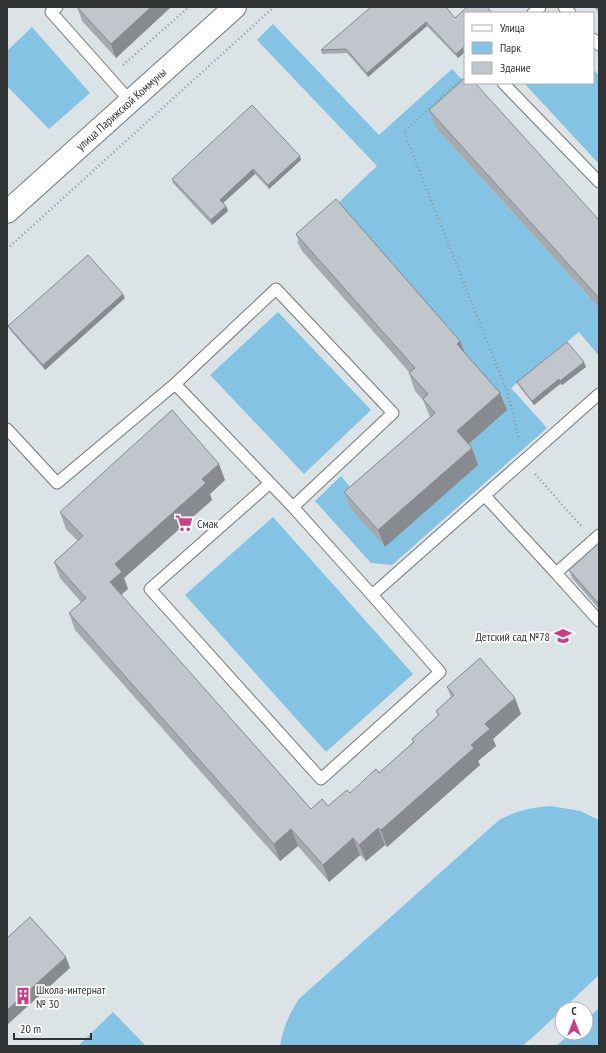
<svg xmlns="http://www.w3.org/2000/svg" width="606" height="1053" viewBox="0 0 606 1053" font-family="'PT Sans Narrow',sans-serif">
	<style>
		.green { fill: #84c3e3 }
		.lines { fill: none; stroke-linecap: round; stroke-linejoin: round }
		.service-casing { stroke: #71787b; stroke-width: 13 }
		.minor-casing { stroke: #71787b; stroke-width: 24 }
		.path { stroke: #919799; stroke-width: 2.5; stroke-dasharray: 1 3; stroke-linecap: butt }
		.service { stroke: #fff; stroke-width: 11 }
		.minor { stroke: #fff; stroke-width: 22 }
		.wall { fill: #a6aaaf }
		.shaded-wall { fill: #878b8f }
		.building { fill: #c1c6cc; stroke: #878b8f }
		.labels { text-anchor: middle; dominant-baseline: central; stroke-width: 3.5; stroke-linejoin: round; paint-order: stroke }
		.street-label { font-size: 12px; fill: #313435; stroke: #fff }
		.poi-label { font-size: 12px; fill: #313435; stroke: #fff; text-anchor: start }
	</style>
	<rect width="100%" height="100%" fill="#dbe3e7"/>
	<path class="green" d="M273,24L379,135L452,69L474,93L436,128L599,308V356L579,332L511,388L547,428L392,565L371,563L315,501L341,476L361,500L464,448L501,415L302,251L297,242L377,166L257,40Z
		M32,27L90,93L49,129L7,86V51Z
		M593,69L599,75V164L524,83H593Z
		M278,312L371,410L304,474L210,375Z
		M273,517L413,674L326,752L185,595Z
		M551,806L580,811L599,820V975L533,1037L522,1046H280C283,1028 289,1014 299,999L498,821C517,810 530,808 551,806Z
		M599,1008V1046H556L571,1033H586V1020Z
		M113,1012L146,1046H78Z"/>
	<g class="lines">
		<g class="service-casing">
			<path id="service" d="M57,7L51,12L130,101
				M564,7L570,13
				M533,13L540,7
				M593,39L599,45
				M503,83L599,182
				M175,384L276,289L393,413L293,507
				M7,429L57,483L175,384L293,507L372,595L599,394
				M270,483L150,589L321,779L440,672L372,595
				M485,496L556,573
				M599,535L556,573L599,621"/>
		</g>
		<g class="minor-casing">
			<path id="minor" d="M7,212L235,7"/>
		</g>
		<path class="path" d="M123,65L189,7
			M465,76L404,132L508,394L519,440
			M7,249L274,7
			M535,474L581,526"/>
		<use href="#service" class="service"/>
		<use href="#minor" class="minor"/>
	</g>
	<path class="wall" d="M77,7H171L116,58L82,21Z
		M371,7L455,18L465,13V52L458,58L427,26L368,77L347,53L322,54L321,50Z
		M594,7H599V13Z
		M429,110L599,220V308L436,128Z
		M301,160L269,189L255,174L223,203L226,206L228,211L212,225L173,183L172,179Z
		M296,234L460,341L464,352L500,393L507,410L469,444L472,448L478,465L385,547L351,509L344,492L430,417L423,400L415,391L409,373H410L302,251Z
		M125,298L45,370L10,330L8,326Z
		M586,367L562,385L560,384L534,405L519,386L517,382Z
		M225,480L210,494L212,500L124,578L128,589L121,595L311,809L328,806L350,793L379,773L413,742L412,739L438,716L436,711L451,697L447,687L521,714L493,739L496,746L478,761L480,765L387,847L385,845L366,861L360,855L329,882L298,846L280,861L75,630L69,613L81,602L60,578L54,562L78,541L66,529L60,512Z
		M599,543V609L572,578L569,570Z"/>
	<path class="shaded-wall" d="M151,7H171L116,58L111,44Z
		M426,22L427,26L368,77L367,73Z
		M465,46V52L458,58L456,54Z
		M300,156L301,160L269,189L268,185Z
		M253,169L255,174L222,204L220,200Z
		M226,206L228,211L212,225L211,220Z
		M123,294L125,298L45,370L43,365Z
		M460,341L467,358L457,344Z
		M584,362L586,367L562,385L560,381Z
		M559,379L560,384L534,405L532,401Z
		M500,393L507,410L464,448L457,431Z
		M472,448L478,465L385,547L378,530Z
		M219,464L225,480L210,494L212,500L124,578L128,589L116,599L110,582L115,564L202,479Z
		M515,698L521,714L493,739L496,746L478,761L480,765L387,847L381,830L471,745L485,724Z
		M378,828L385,845L366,861L359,845Z
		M291,829L298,846L280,861L274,844Z
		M353,838L360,855L329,882L323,865Z
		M66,957L70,968L7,1025V1010Z"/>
	<path class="building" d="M77,7H151L111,44Z
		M371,7H446L455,18L467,7H487L492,13H465V46L456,54L426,22L367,73L346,49L321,50Z
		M465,78V83H475L599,220V298L429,110Z
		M252,105L300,156L268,185L253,169L220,200L226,206L211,220L172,179Z
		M336,199L460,341L457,344L500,393L457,431L472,448L378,530L344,492L435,413L423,399L428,394L409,373L415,368L296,234Z
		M88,255L123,294L43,365L8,326Z
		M567,342L584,362L560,381L559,379L532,401L517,382Z
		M172,410L219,464L202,479L206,483L115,564L122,572L110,582L311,809L322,799L328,806L347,790L350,793L376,769L379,773L414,742L412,739L439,715L436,711L454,695L447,687L480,658L515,698L485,724L490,729L471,745L474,748L381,830L378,828L359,845L353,838L323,865L291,829L274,844L69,613L86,598L54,562L83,536L60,512Z
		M599,543V604L569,570Z
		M30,917L66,957L7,1010V938Z"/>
	<defs>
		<g id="supermarket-bare" transform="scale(1.38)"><path d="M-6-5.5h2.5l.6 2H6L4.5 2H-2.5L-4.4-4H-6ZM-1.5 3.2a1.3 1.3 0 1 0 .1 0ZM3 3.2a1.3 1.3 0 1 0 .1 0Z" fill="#c64288" stroke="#fff" stroke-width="2.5" paint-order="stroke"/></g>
		<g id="school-bare" transform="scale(1.38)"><path d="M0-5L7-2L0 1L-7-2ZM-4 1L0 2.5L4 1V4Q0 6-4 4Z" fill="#c64288" stroke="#fff" stroke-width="2.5" paint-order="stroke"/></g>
		<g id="building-bare" transform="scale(1.38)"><path d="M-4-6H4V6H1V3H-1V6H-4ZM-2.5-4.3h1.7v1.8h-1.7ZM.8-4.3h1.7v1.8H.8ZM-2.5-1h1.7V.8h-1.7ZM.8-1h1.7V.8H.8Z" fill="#c64288" stroke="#fff" stroke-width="2.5" paint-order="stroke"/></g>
	</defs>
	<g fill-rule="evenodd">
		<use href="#supermarket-bare" x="184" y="523"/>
		<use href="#school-bare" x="563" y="636"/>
		<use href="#building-bare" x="23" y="996"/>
	</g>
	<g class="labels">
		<g class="street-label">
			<text transform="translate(121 109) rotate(-42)">улица Парижской Коммуны</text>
		</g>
		<g class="poi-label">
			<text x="197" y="523">Смак</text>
			<text x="550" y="636" text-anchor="end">Детский сад №78</text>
			<text x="36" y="989">Школа-интернат<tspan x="36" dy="14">№ 30</tspan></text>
		</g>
	</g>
	<rect width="606" height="1053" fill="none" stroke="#313435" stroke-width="16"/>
	<rect x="464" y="12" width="130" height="72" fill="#ffffff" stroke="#adaeae"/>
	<rect x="472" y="25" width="20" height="6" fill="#ffffff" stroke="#adaeae"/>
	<text x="500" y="32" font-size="12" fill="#313435">Улица</text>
	<rect x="472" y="42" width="20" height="12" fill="#84c3e3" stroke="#adaeae"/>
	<text x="500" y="52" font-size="12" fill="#313435">Парк</text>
	<rect x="472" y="62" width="20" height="12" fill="#c1c6cc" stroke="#adaeae"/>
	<text x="500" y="72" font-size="12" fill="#313435">Здание</text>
	<g transform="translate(574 1021)"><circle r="19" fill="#ffffff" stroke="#adaeae"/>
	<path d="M0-3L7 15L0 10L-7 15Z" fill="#c64288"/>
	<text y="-6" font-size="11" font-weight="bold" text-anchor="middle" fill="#313435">С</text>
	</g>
	<path d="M14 1033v6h77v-6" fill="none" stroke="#313435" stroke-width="2"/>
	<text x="20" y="1033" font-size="12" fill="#313435" stroke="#ffffff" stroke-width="3" paint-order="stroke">20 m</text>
</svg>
